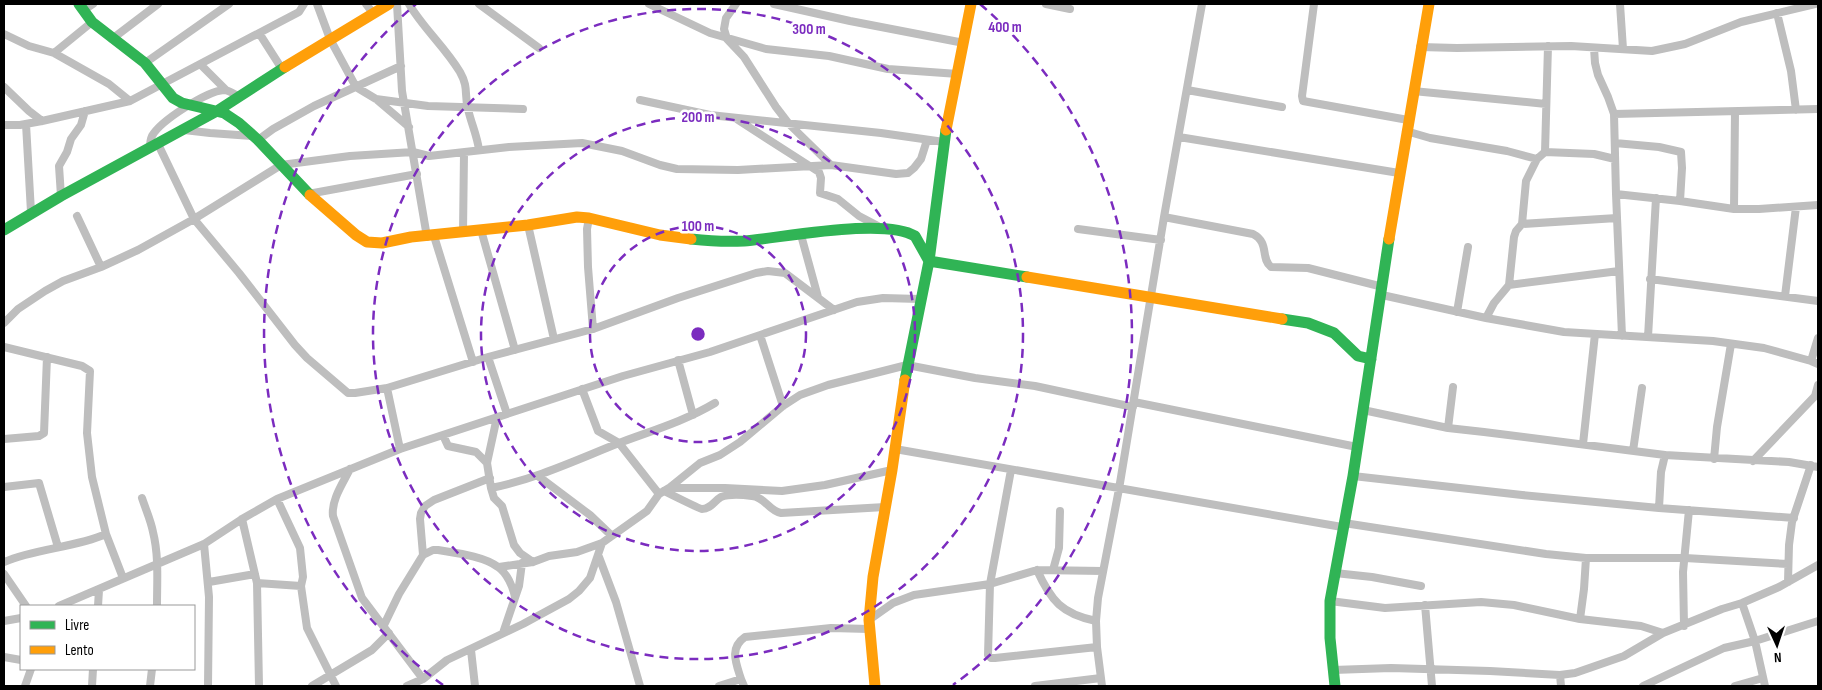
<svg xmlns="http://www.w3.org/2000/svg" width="1822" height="690" viewBox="0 0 1822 690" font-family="'Sofia Sans Condensed',sans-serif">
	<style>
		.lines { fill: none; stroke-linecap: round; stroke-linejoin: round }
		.street { stroke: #bebebe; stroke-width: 8 }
		.fast { stroke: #30b455; stroke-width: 11 }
		.slow { stroke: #ff9f0a; stroke-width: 11 }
		.ring { fill: none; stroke: #7b2cbf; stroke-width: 2.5; stroke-dasharray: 9 6 }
		.centre { fill: #7b2cbf; stroke: #fff; stroke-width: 2.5 }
		.ring-label { font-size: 15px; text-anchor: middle; font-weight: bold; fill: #7b2cbf; stroke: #fff; stroke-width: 5; stroke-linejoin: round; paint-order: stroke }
	</style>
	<rect width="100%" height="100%" fill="#fff"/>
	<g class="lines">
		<path class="street" d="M317,4L330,39L356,87L376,99L409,127
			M366,4L373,13
			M397,4L402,91L427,237
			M409,4C423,28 445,47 460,72C469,88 464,94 468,109C471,123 477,135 479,150
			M479,4L539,48
			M649,4L710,33L766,49L829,56L888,69L958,74
			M736,4L726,18L724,29L727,39L744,57L776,107L789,124L831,165L896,174L908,173L914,168L921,159L927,140
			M774,4L850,21L964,43
			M1046,4L1070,9
			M1314,4L1302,96L1303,101L1408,120
			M1620,4L1623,49
			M84,10L93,4
			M1777,13L1791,71L1796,110
			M259,33L282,69
			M4,34L29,46L54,53L109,84L130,101
			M112,39L158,4
			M1420,47L1457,48L1571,46L1652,51L1685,44L1741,22L1815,4
			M1594,48L1595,63L1598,75L1608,97L1614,114L1616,194L1622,336
			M54,53L92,22
			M145,63L229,4
			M201,65L226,90
			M4,87L29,111L42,121
			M1187,90L1282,107
			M1413,91L1546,104
			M376,99L428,106L523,109
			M640,100L710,115L881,133L944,142
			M1614,114L1818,109
			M738,120L819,172L821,178L820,193L838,199L859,216L878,226
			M26,124L31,212
			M4,125H20L42,121L130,101L278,23L299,12L304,4
			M184,130L210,133L252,136
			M1406,131L1430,138L1507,151L1537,159
			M1179,137L1399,173
			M258,140L273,129L314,106L401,66
			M1615,143L1659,147L1681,152L1682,168L1680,201
			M158,144L194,219L239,273L295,345L307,358L348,393H355L387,388L488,357L593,329L678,298L756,273L768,271L785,273L834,310
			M150,148C150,144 150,140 152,136C160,121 207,91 224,90C229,90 234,94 238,96
			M1545,152L1594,154L1615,159
			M308,194L417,174
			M1616,194L1680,201L1734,209H1759L1818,205
			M61,196L59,166L67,152L71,139L81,125L85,111
			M1734,209L1735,112
			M77,216L101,267
			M1164,217L1253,234C1270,243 1260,258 1271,267L1308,268L1383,287
			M589,218L587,229L588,267L593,329
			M1522,224L1617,218
			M528,225L554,339
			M1078,229L1161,240
			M481,230L515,350
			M463,232L464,153
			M801,235L818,297
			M434,236L473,362
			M1650,279L1818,301
			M1509,285L1514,237L1516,231L1522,224L1526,181L1537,159L1545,152L1548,46
			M1382,295L1486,318L1564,332L1713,341L1764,348L1811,361
			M1785,296L1796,207
			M1457,312L1468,247
			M1486,318L1494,303L1509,285L1619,271
			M4,323L18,309L45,291L63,281L101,267L138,250L194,219L281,165L350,156L413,152L429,156L438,155L509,147L582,143L622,151L660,165L677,169L738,170L831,165
			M760,335L783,406
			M1648,337L1656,198
			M1818,338L1811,361L1818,364
			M4,347L82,366L90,371L87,433L92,477L106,534L123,578
			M488,357L507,414
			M678,360L693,415
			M387,388L400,449
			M582,389L598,431L619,443L659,494
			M1134,402L1357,447
			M1363,410L1448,428L1484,432L1665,455L1789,462L1818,467
			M497,417L487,463L491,488L494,498L502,506L514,545L520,553L533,562
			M1448,428L1453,387
			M443,435L448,446L476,452L487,463
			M4,439L39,436L44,433L47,357
			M1583,444L1595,334
			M895,449L1342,527
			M1633,451L1642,388
			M1714,459L1717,427L1731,344
			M1753,461L1815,396L1818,385
			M350,469C343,483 331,500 333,516L362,598L423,679
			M1011,470L990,584L988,655L991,658H995L1097,647
			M538,476L590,515L612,536
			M1353,476L1522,495L1659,508L1794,518
			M4,487L39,483L58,547
			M491,488C536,479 576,460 619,443C651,431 685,421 715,403
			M669,488L700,463L720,455L740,442L783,406L800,395L828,385L907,365L975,378L1035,386L1133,407
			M664,491C670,494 700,509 702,509C711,509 714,501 721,497C729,494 744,495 752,496C765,497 769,511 781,513L885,507
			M142,498C146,510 151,521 153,532C159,556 157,581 157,606
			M277,499L300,548L303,577L301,586L307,628L336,686
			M1659,508L1661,472L1665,455
			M242,519L257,583L259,686
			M1344,523L1546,554L1586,558H1685L1788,564
			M204,544L209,597L208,686
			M423,555L433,550H438C456,553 484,556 498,567C507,573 513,587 515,597
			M599,557L616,602L640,686
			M4,562C37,548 74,548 106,534
			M499,567L533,562L549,556L577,552L602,543L647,511L659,494L669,488H725L782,491L825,485L892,470
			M1037,570C1051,601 1062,614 1096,621
			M1053,570L1059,548L1060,511
			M1335,573L1372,577L1421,586
			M4,574L26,606
			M209,582L255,574
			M1788,582L1789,545L1792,522L1811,465
			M257,583L301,586
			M1330,601L1385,608L1481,602L1514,605L1580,619L1641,626L1663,633
			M1742,603L1755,641L1765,686
			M1425,605L1432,686
			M59,606L204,544L242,519L277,499L400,449L623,376L710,352L857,302L883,298L920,299
			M98,606L99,590
			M1580,619L1584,589L1586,558
			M869,620L893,603L914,595L990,584L1037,570L1103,571
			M4,621L21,618
			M384,625L399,594L423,555L420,519L421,513L425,506L434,500L490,478
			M1684,626L1683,572L1689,510
			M503,633L519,586L522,563
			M471,650L475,686
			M4,657L21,660
			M1333,670L1391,668L1490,671L1560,675L1575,673L1624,656L1663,633L1722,609L1742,603L1779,587L1818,565
			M1560,675L1561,686
			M741,679C736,663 729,648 745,637L831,628L869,629
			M25,686L31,669
			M92,686L93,669
			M150,686L152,669
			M312,686L372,650L389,633
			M407,686L423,679L447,660L523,624L569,599L579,591L590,578L602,543
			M719,686L741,679L744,686
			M1035,686L1101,678
			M1102,686L1097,647L1096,621L1098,598L1119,489L1164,217L1202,4
			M1643,686L1724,648L1755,641L1818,621
			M1735,686L1763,678"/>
		<path class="fast" d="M79,4L92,22L145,63L173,98L182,103L224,113L239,123L258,140L310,195
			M4,230L61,196L217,111L285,67
			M691,239C709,241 726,242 744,241C782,238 884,217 915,236L929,261L1027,277
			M1282,319L1308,323L1334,333L1358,356L1371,359
			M905,380L929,261L946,130
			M1335,686L1330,638V601L1353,476L1389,239"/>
		<path class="slow" d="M285,67L389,4
			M946,130L971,4
			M310,195L356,235L367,242L382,243L411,237L528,225L577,217L589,218L660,235L691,239
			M1389,239L1429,4
			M1027,277L1282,319
			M875,686L869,620L873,577L892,470L905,380"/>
	</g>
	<g class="ring">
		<circle cx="698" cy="334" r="108"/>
		<circle cx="698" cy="334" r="217"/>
		<circle cx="698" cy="334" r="325"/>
		<path d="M443 685A434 434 0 0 1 416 4M980 4A434 434 0 0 1 953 685"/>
	</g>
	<circle cx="698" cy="334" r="8" class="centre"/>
	<g class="ring-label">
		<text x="1005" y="32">400 m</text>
		<text x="809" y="34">300 m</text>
		<text x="698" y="122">200 m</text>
		<text x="698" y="231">100 m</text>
	</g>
	<rect width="1822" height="690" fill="none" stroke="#000000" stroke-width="10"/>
	<rect x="20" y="605" width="175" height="65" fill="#ffffff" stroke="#999999"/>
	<rect x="30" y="621" width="25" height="8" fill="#30b455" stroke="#999999"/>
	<text x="65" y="630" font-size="15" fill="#000000">Livre</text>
	<rect x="30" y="646" width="25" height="8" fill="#ff9f0a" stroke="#999999"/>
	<text x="65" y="655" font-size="15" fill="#000000">Lento</text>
	<g transform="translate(1777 645) rotate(177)" stroke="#ffffff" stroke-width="4" paint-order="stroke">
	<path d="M0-4L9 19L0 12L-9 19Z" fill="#000000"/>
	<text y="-8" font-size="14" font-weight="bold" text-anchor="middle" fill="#000000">N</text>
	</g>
</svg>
